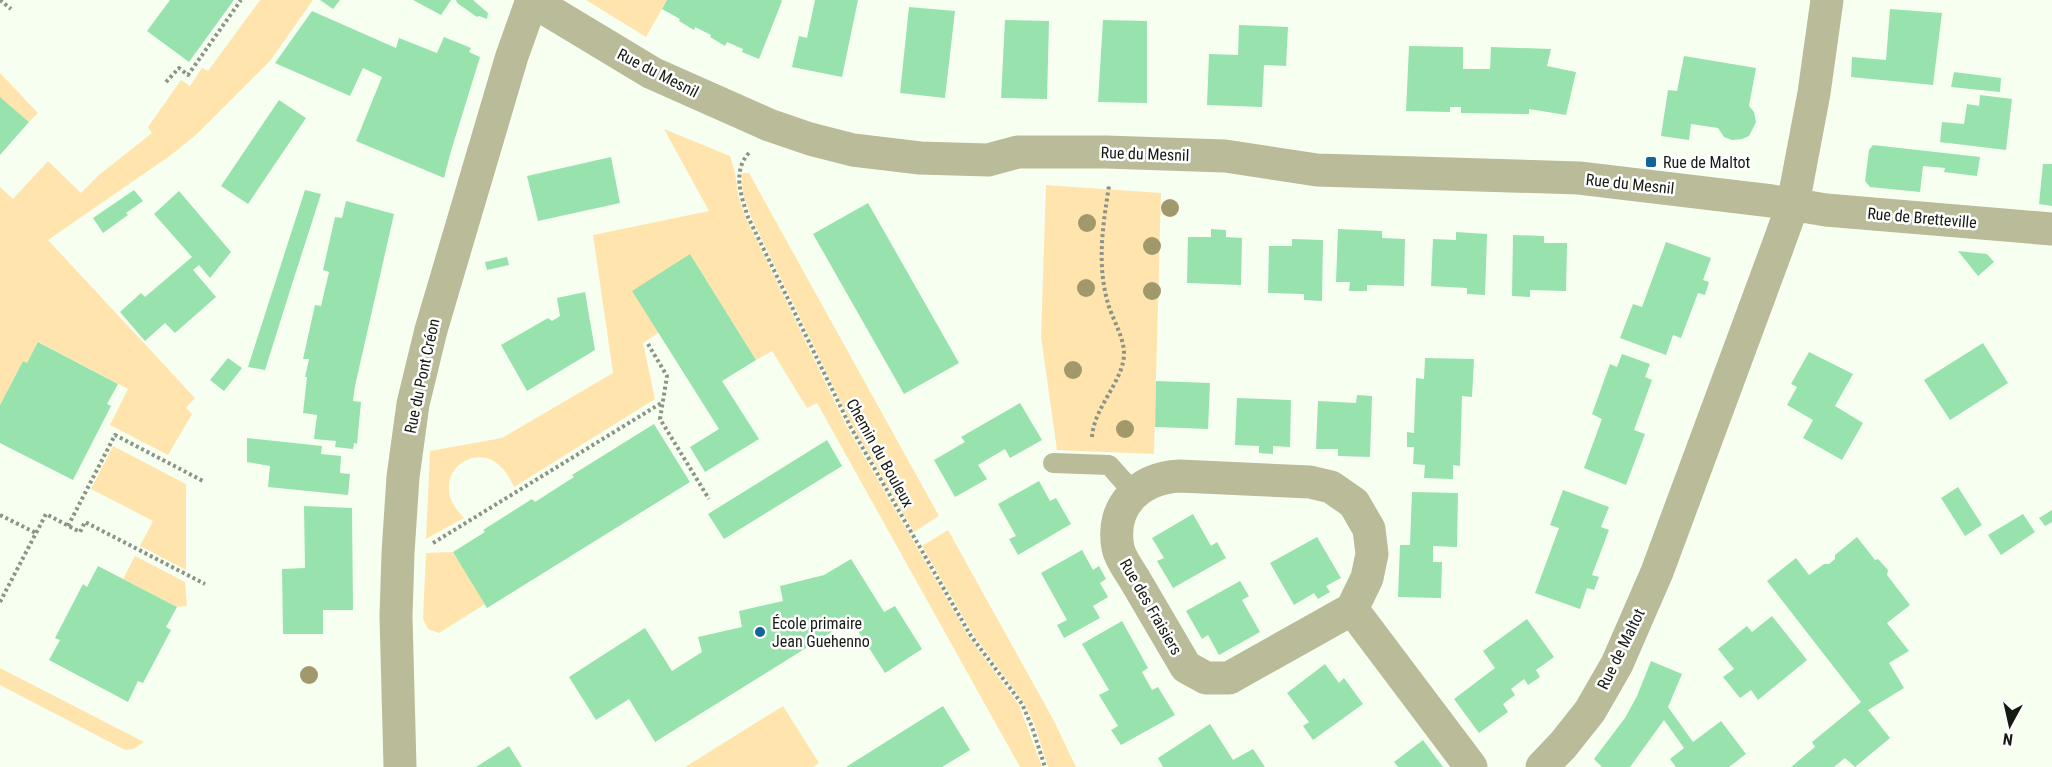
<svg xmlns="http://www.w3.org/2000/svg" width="2052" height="767" viewBox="0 0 2052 767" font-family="'Roboto Condensed',sans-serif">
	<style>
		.green { fill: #ffe5ad }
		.building { fill: #98e3ad }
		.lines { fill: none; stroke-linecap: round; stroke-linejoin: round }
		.path { stroke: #8c9387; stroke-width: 4; stroke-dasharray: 3 3; stroke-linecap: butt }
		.service { stroke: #babb98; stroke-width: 20 }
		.minor { stroke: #babb98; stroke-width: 33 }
		.tertiary { stroke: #babb98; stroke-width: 33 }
		.tree { fill: #a1986c }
		.poi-dot { fill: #146597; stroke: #fff; stroke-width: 2 }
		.labels { text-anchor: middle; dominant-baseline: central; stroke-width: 5; stroke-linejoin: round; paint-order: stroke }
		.street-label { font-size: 16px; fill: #151a12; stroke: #fff }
		.poi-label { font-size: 16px; fill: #151a12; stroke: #fff; text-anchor: start }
	</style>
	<rect width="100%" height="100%" fill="#f7fff1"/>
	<path class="green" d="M260,0H313L270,61L196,135L171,155L48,240L195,398L186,408L192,414L168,455L110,425L128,389L39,342L27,363L23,361L0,405V187L13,199L48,161L81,193L99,175L152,133L148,127L181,80L190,86L202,68L208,71Z
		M586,0H667L646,37Z
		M0,73L38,113L29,122L0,97Z
		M664,129L730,156L735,172L738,195L746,218L847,427L969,637L1019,705L1042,767H1020L817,403L807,408L772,351L756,360L690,254L658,333L643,343L655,399L514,487C510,480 507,472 501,467C482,446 447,461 449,490C449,501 457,510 464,518L426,539L430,451L502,438L613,373L593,235L709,211Z
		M741,173H749L939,516L914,532L852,425L751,217L743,194Z
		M1046,185L1161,193L1154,454L1057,450L1041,337Z
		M113,446L186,484V570L140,546L153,521L91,489Z
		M948,530L1053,719L1076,767H1048L1035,726L1024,703L973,634L922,546Z
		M453,552L485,604L439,633L428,629L423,619L426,553Z
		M135,556L185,582L187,606L177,607L123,579Z
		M0,668L144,742L133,749L125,750L0,685Z
		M783,706L819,763L813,767H685Z"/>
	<path class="building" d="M170,0H234L189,62L147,31Z
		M320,0H340L333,9Z
		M413,0H451L441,15Z
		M456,0H473L488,13L487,19L479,16L477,17L457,3Z
		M667,0H781L782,1L759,59L742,52L743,49L727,42L725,46L710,37L711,35L695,27L694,30L679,21L680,19L662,9Z
		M815,0H858L842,77L792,67L799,36L807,38Z
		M909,7L955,11L945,98L900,93Z
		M1890,9L1942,13L1933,85L1851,77L1852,57L1886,60Z
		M312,11L396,48L399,38L437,53L444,37L471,48L469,52L480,57L451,151L444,178L356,141L382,77L363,68L350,96L275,63Z
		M1005,20L1049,21L1047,99L1001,98Z
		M1103,20L1147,21V103L1098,102Z
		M1239,25L1288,27L1286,66L1264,65L1262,107L1207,105L1209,54L1238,55Z
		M1409,46L1463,47V69H1490L1491,47L1551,49L1547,66L1576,72L1566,115L1529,109V114L1461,113V107H1450V112L1406,111Z
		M1684,56L1756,68L1749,106L1754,112L1756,122L1749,136L1742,139L1732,140L1724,137L1718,128L1691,124L1689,140L1661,136L1668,90L1677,91Z
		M1954,72L2001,78L2000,92L1951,87Z
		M1980,95L2012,99L2006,150L1940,142L1942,122L1964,124L1967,104L1979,106Z
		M0,97L29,122L0,155Z
		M279,100L306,118L248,204L221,186Z
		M1873,145L1980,157L1977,176L1944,172L1945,168L1923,166L1920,192L1870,187L1865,181L1869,150Z
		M611,157L620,203L538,221L527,176Z
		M2043,164H2052V206L2039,204Z
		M134,190L143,201L126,213L128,215L103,233L93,218Z
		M305,190L321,194L293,281L265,370L248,367Z
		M179,191L231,252L210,278L199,265L193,270L216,297L175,333L165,323L145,341L120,312L141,293L145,297L192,257L154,214Z
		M346,201L394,214L355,386L353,401L361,402L357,444L354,443L353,449L335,447L336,441L314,439L317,415L303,413L307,377H305L309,359H303L315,305L321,306L329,272L323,270L335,217L342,218Z
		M868,203L959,363L904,394L813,234Z
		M1211,229L1226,230V237L1242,238L1241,285L1187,283L1188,237H1211Z
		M1338,229L1382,231V238L1405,239L1404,286L1367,285V291H1349L1350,282H1336Z
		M1456,232L1487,234L1485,295L1467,294V288L1431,286L1433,239L1456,240Z
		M1513,235L1544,236V243H1567L1566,291L1530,290V297L1512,296Z
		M1292,239L1323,240L1322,301L1304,300V294L1268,293L1269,246H1292Z
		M1666,242L1711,258L1703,280L1709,282L1705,295L1698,293L1681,338L1673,335L1666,355L1620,338L1633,304L1642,307Z
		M1958,251L1987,254L1994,262L1978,276Z
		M690,254L756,360L722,381L759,439L705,472L690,447L719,429L632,291Z
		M507,257L509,265L487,270L485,262Z
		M585,292L595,350L527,391L501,345L548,318L552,321L560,316L557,298Z
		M38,342L118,384L107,404L111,406L73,480L0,443V405L23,361L27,363Z
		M1983,343L2008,383L1950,420L1924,380Z
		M1809,352L1853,374L1835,406L1863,423L1842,460L1803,438L1813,420L1787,405L1797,387L1791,384Z
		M1622,354L1650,364L1645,377L1652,380L1634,430L1645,434L1626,485L1584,468L1602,419L1592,414L1610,364L1617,367Z
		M228,358L242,368L224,391L210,380Z
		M1425,358L1474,359L1472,397L1462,396L1460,466L1453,465V479L1424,478L1425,465L1413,464L1414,447H1407V432L1414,433L1416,378L1424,379Z
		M1156,381L1210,383L1208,429L1155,427Z
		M1357,395L1372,396L1370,457L1338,456V449H1316L1318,401L1356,403Z
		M1237,398L1291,400L1290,447L1273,446V454L1259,453V446L1235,445Z
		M1020,403L1042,440L1010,458L1005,449L978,465L987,479L955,497L934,460L965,442L961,437Z
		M654,424L690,482L487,608L453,552L485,532L483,530L532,499L535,502L574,477L572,475Z
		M247,438L322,446L321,454L341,456L340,473L350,474L348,495L268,487L270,466L247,462Z
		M827,440L842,466L724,539L708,514Z
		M1039,481L1050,501L1056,498L1071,524L1018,555L1009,539L1016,536L998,504Z
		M1958,487L1982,525L1965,536L1941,498Z
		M1563,490L1609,507L1601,527L1609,530L1592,575L1599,577L1594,590L1587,588L1580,609L1535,593L1559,528L1550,525Z
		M1412,492L1458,493L1457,547L1433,546V562H1442L1441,598L1398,597L1400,545H1410Z
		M304,506L352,508L353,610H323V634H283L282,569L305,568Z
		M2052,510V522L2045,526L2039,518Z
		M1193,514L1211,546L1217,542L1226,558L1173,588L1157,561L1164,558L1152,538Z
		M2023,514L2035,532L2001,555L1988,535Z
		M1317,537L1341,578L1326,586L1330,592L1318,599L1314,593L1294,605L1270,563Z
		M1857,537L1875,560L1878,559L1888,570L1887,575L1910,605L1887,623L1909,651L1889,663L1904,688L1868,710L1890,738L1855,767L1845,758L1834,767H1791L1815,747L1812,742L1861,702L1767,581L1796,558L1809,575L1824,564H1829L1835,559V555Z
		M1082,550L1093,570L1099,566L1106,579L1100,583L1108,597L1093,606L1100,618L1064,638L1057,625L1067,620L1041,573Z
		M851,559L884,612L895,606L922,649L885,673L851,620L655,742L629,699L596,720L569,677L645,628L672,671L702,652L698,637L742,627L739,611L783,601L780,586L824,575Z
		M98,566L177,607L166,627L171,630L143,683L138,681L128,702L49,660L60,640L55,638L83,584L87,587Z
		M1240,581L1249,596L1242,600L1260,632L1219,655L1208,635L1202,639L1186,611Z
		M1772,616L1807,660L1758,700L1751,690L1740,698L1723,677L1734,669L1718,649L1747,626L1752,632Z
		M1527,619L1554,657L1536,670L1540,677L1528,685L1524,679L1511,689L1515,695L1503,704L1508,712L1479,733L1454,699L1495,668L1483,651Z
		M1122,621L1148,668L1142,672L1152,690L1158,687L1175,715L1121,745L1111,730L1118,726L1099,695L1109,690L1082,644Z
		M1651,661L1682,674L1668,707L1693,742L1721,721L1746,754L1729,767H1676L1670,759L1684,748L1664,720L1630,767H1602L1594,759L1625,718L1637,696Z
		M1325,664L1339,683L1344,678L1363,704L1313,740L1303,726L1309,722L1287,693Z
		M943,706L970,750L942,767H846Z
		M1210,724L1233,760L1253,749L1265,767H1163L1158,758Z
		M1423,740L1443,767H1398L1394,762Z
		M509,746L522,767H476Z"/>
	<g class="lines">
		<path class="path" d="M0,0L11,9
			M166,82L179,68L188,75L241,0
			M749,153C732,171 741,196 748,217L850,426L971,636L1022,704L1032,727L1045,767
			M648,344L667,376L660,419L709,499
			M1092,437C1094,406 1125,380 1124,352C1123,334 1111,317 1107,300C1097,261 1103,225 1109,186
			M0,515L36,533
			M68,526L115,435L203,481
			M433,543L663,402
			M0,602L46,514L80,532L85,522L205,584"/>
		<path class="service" d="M1053,463L1109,465L1134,493"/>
		<path class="minor" d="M1180,476L1310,482L1331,487L1354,503L1369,529L1372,554L1367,578L1352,609L1229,678H1206L1186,667C1169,638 1152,609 1135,580C1130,571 1120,559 1118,548C1110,505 1140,478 1180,476Z
			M1352,609L1471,767
			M400,767L396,616L398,553L403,477L413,404L431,330L512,56L532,0"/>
		<path class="tertiary" d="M531,0L652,73L769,125L810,139L853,150L920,158L988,160L1018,152H1106L1225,156L1317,170L1579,178L1772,201L1826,210L2052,229
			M1542,767L1563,745L1590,711L1617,664L1657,572L1776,251L1793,204L1814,93L1827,0"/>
	</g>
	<g class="tree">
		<circle cx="1170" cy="208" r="9"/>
		<circle cx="1087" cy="223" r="9"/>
		<circle cx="1152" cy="246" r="9"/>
		<circle cx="1086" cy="288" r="9"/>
		<circle cx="1152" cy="291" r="9"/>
		<circle cx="1073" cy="370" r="9"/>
		<circle cx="1125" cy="429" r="9"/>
		<circle cx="309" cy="675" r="9"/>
	</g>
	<g class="poi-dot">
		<rect x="1645" y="156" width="12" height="12" rx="3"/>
		<circle cx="760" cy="632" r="6"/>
	</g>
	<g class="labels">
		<g class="street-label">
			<text transform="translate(658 73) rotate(27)">Rue du Mesnil</text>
			<text transform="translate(1145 154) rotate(2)">Rue du Mesnil</text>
			<text transform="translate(1630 184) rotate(6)">Rue du Mesnil</text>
			<text transform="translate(1922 218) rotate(5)">Rue de Bretteville</text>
			<text transform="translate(422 376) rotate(-78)">Rue du Pont Créon</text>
			<text transform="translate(880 453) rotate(61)">Chemin du Bouleux</text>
			<text transform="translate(1151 607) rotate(60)">Rue des Fraisiers</text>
			<text transform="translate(1621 649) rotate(-64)">Rue de Maltot</text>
		</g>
		<g class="poi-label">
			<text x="1663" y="162">Rue de Maltot</text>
			<text x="772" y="623">École primaire<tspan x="772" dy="18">Jean Guehenno</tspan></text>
		</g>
	</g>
	<g transform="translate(2010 725) rotate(188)" stroke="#ffffff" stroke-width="4.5" paint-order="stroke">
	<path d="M0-4.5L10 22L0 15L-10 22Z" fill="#151a12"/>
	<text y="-9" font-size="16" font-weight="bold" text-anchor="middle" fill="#151a12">N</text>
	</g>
</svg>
